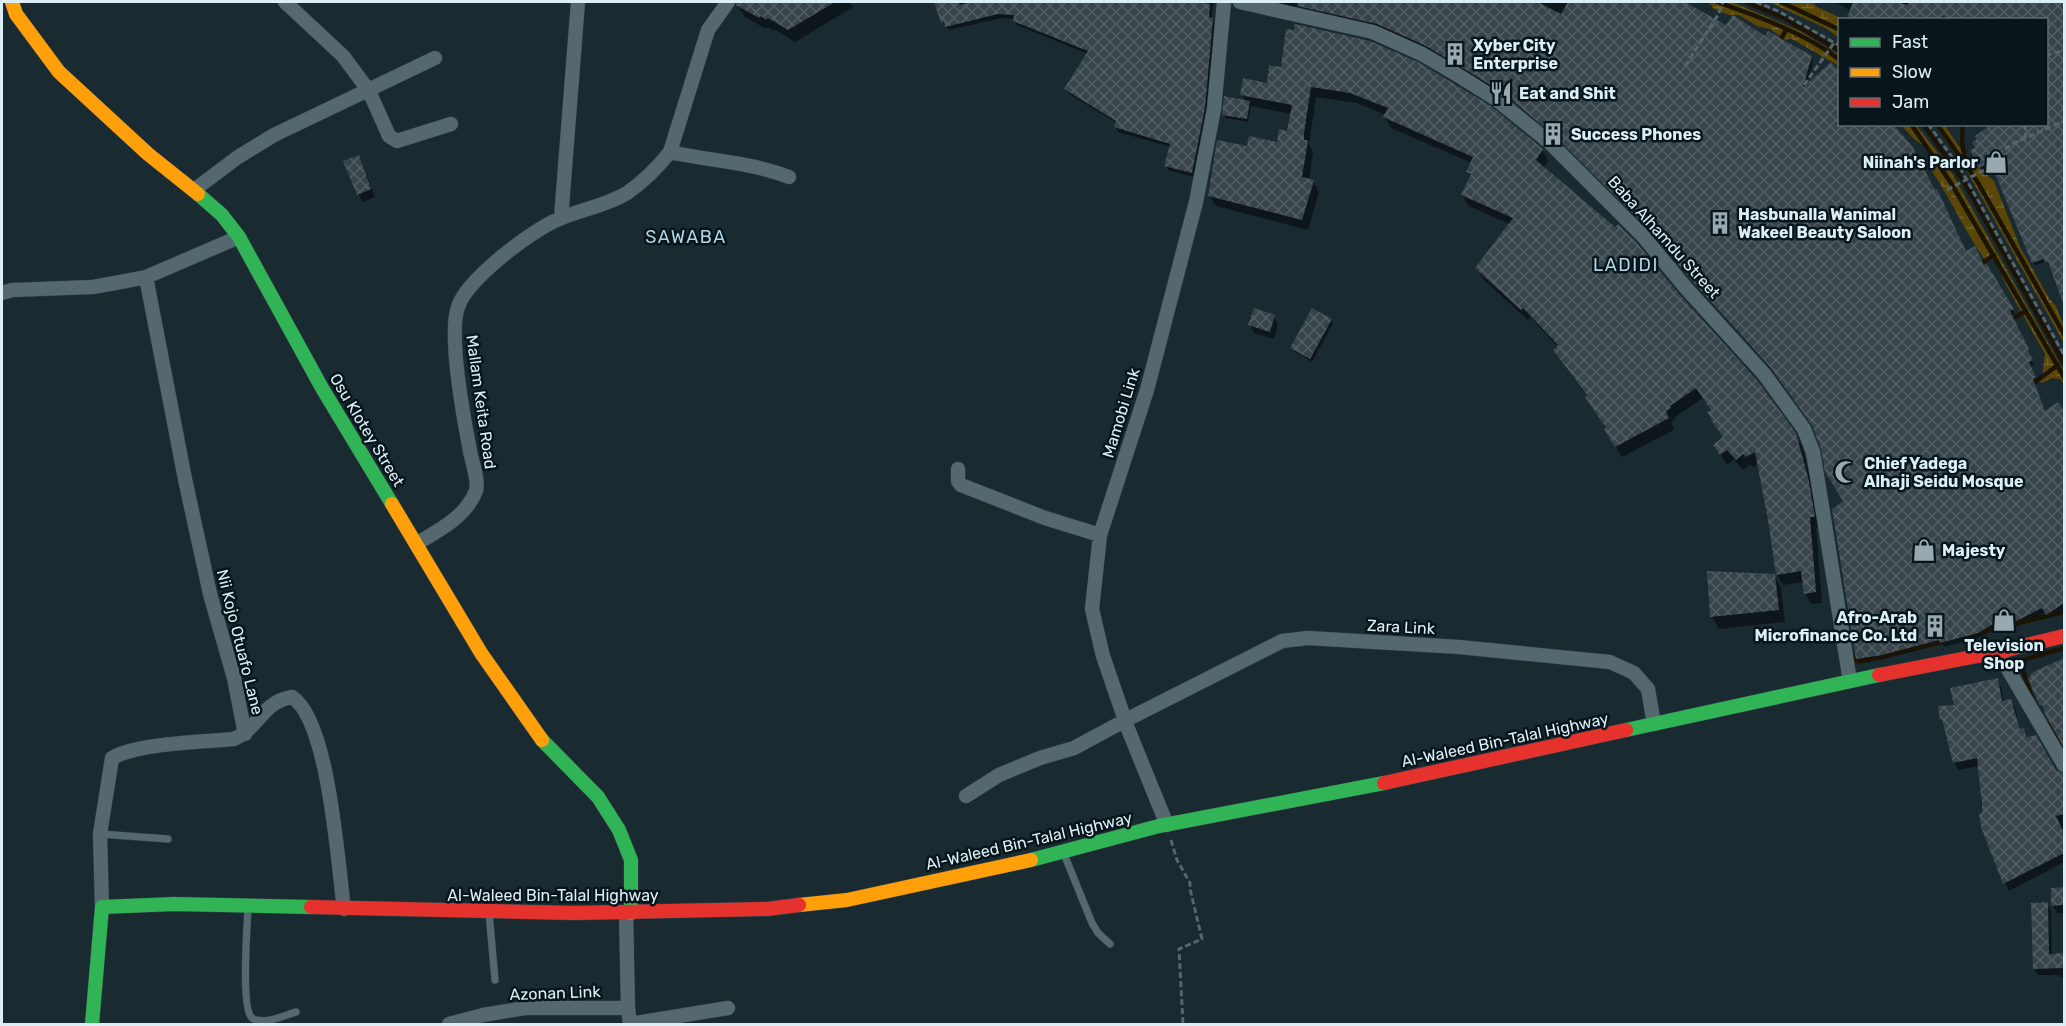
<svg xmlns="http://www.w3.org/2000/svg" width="2066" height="1026" viewBox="0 0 2066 1026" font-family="Rubik,sans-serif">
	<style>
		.wetland { fill: url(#wetland-marsh) }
		.shadow { fill: #0007 }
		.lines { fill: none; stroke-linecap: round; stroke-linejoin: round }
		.stream { stroke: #1b1405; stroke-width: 4.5 }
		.building { fill: url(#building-cross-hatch) }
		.lane-casing { stroke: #36454b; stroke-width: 8 }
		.street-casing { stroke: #36454b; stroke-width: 15 }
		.fast-casing { stroke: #36454b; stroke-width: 15 }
		.slow-casing { stroke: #36454b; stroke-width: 15 }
		.jam-casing { stroke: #36454b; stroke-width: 15 }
		.path { stroke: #57666d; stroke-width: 3; stroke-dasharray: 6 3; stroke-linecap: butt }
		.lane { stroke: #556870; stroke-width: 7 }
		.street { stroke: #556870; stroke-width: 14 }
		.fast { stroke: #30b455; stroke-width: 14 }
		.slow { stroke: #ff9f0a; stroke-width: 14 }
		.jam { stroke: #e5322d; stroke-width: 14 }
		.labels { text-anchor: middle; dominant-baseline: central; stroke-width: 5; stroke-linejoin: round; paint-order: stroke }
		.poi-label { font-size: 16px; font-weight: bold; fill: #dceef6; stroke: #08151a; text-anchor: start }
		.street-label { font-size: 16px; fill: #dceef6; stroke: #08151a }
		.neighbourhood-label { font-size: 18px; letter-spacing: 1.5px; fill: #b2d5e5; stroke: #08151a }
	</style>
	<defs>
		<pattern id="wetland-marsh" width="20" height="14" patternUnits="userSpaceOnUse" patternTransform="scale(1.5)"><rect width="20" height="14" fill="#5a4707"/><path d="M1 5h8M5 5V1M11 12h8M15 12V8" fill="none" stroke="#71622c"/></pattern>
		<pattern id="building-cross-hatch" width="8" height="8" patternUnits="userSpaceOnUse" patternTransform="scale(1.5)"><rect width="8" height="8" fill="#37444a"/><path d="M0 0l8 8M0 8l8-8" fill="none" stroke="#535f65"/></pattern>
	</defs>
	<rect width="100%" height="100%" fill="#192a31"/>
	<path class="wetland" d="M1703,2H1732L1800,31L1839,55V66L1790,38L1786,40L1770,29L1757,26L1739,15H1729L1714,9L1709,3Z
		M1769,2H1812L1817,7L1841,18L1839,38L1827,29Z
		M1901,125H1916L1943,159L1956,180L2064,371V386L2061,379L2052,378L2042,383L2038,381L2042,378L2045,354L2006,285L1995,261L1992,259L1985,260C1963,229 1949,194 1926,163L1931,155L1929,150L1914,139Z
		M1935,125H1951L1946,127L1972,166L1979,168L1994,181L2020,247L2049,298L2056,306L2064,326V343L1965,168Z"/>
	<path class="shadow" d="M735,2H849L853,7L795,42L775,29L774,31L768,27L766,29L745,17Z
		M936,2H1214L1211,19L1215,24L1207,113L1194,177L1168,170L1166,165L1171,147L1118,132L1116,127L1117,123L1069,94L1066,89L1088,54L1017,25L1015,19L1001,18L949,30L942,22Z
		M1267,2H1677L1679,3L1682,2L1727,27L1766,38L1811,57L1813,62L1806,86L1831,64L1840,74V124L1966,253L1984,267L1986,266L2015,314L2011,316L2030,354L2029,355L2034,365L2030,367L2038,382L2034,384L2045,413L2057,404L2064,416V434L2062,436L2064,440V609L2050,618L2046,612L2004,633L1999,626L1981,637L1944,647L1942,644L1884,659L1860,663L1857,658L1845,501L1814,426L1775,373L1697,287L1654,234L1560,140L1506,96L1430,50L1380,28Z
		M1835,2H2064V308L2051,265L2049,266L2046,262L2035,265L2033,262L1993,165L1982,170L1972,151L2046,124V20H1849L1851,11Z
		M1270,67L1542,150L1548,161L1544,168L1795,434L1802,446L1814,493L1820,527L1816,528L1822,603L1811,604L1805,593L1804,582L1783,585L1777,575L1769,520L1758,464L1753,467L1750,464L1743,470L1734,459L1727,465L1715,446L1724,439L1712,411L1703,398L1675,417L1676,419L1671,422L1674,430L1622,457L1588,397L1561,361L1555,350L1558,347L1530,317L1528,320L1483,279L1477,268L1510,224L1469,206L1462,195L1471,177L1468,172L1472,163L1391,128L1385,117L1386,115L1357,103L1316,97L1309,145L1313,152L1309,181L1313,182L1319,192L1308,230L1216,206L1209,195L1248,148L1278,144L1289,132L1292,114L1251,106L1248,122L1226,118L1224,115L1246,102L1242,94L1268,84Z
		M345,162L362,164L375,197L362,202Z
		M1274,317L1278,324L1274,339L1254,333L1250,325Z
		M1331,320L1333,323L1312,362L1294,351L1292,348Z
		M1774,575L1781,588L1785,622L1719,629L1712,617Z
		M2064,662V745L2041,705L2034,673Z
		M1997,680L2001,687L2004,702L2011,701L2015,708L2021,731L2055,771L2064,776V862L2009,891L1983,827L1979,766L1958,770L1954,762L1945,726L1941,719L1955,707Z
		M2052,889H2064V913H2057L2053,905Z
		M2047,904L2051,911L2052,955H2064V977H2060L2059,975H2038L2034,968Z"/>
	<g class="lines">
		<path class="stream" d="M1717,2C1757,16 1807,34 1840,60
			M1746,2L1786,19L1840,51
			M1781,2L1840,30
			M1779,43L1786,30
			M1911,124L1951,183L2064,377
			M1923,124L1963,180L2064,363
			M1937,124L1977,181L2064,334
			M1963,124L1962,141L1965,161
			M1979,265L1994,255
			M2010,320L2026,311
			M2029,384L2035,382L2058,365
			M1976,633L2064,612
			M1851,652L1854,661H1864L1945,641
			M2033,702L2020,661L2064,648
			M2048,724L2064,750"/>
	</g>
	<path class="building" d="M737,2H835L788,30L768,18L766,20L761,16L759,18L736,5Z
		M934,2H959L960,5L967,3V2H1198L1210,4L1209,17L1213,18L1205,108L1192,173L1164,166L1170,144L1114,127L1116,121L1064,89L1088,51L1013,21L1014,15L998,14L945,27L944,22L941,23Z
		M1298,2H1538L1561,14L1568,2H1685L1726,25L1733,15L1765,36L1768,31L1812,56L1803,87L1831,62L1839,71V124H1893L1912,146L1935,190L1937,189L1966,251L1975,246L1984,265L1987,264L2014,309L2010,311L2029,349L2028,350L2033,360L2029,362L2036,377L2033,379L2045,411L2058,402L2064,411V603L2046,615L2042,608L2001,629L1996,622L1978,633L1940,643L1939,640L1882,655L1856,659L1832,509L1843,501L1825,472L1821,449L1812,425L1771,368L1693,282L1649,230L1555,136L1502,92L1426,46L1377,24L1297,6Z
		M1853,2H1898L1907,5L1909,2H2064V303H2063L2048,262L2045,263L2044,259L2032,263L1990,162L1979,168L1970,150L1975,148L1972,142L1977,139L1975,136L1992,124H2046V20H1947L1944,16L1937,20H1846Z
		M1295,24L1370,41L1418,62L1491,106L1543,149L1536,160L1615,227L1618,224L1636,242L1679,294L1757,380L1796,433L1809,481L1815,517H1810L1816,592L1804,594L1801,571L1776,575L1768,520L1755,452L1746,457L1743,454L1736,460L1727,450L1720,455L1713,445L1723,437L1711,420L1712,419L1707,412L1711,410L1696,388L1670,406L1671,408L1666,411L1669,418L1615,447L1604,429L1606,428L1585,397L1587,395L1553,350L1558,345L1523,308L1521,310L1475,268L1513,218L1461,195L1471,174L1466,172L1473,157L1383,117L1388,108L1350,93L1311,87L1304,133V140H1308L1302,177L1314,180L1302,220L1208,196L1217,140L1247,146L1249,136L1277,142L1279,129L1287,131L1292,105L1240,95L1243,78L1267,83L1269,65L1281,67L1286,29L1294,30Z
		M1224,96L1250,101L1247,119L1222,115Z
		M359,155L371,189L357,195L343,161Z
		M1254,308L1275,315L1270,332L1248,325Z
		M1312,308L1332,319L1310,359L1290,348Z
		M1707,571L1775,574L1779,610L1710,617Z
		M2064,658V748L2046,716L2042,705L2040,706L2028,679L2033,672Z
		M1998,678L2002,701L2011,699L2020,729L2024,728L2026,737L2036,735L2056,770L2064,774V814L2056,816L2064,833V853L2003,884L1981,827L1979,814L1982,813V805L1977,758L1953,763L1942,719L1940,720L1938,706L1954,705L1950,688Z
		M2064,887V905L2051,906V888Z
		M2048,902L2049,954L2064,953V968L2033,969L2031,903Z"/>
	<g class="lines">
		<g class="lane-casing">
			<path id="lane" d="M100,834L168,839
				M1064,854L1092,923L1098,933L1110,944
				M248,909C247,927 241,1009 252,1018C263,1026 285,1015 296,1012
				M489,912L495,980"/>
		</g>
		<g class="street-casing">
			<path id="street" d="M285,2L343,56L369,91L389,136L397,141L451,124
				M1240,2L1373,32L1422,54L1456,74L1496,99L1549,142L1643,236L1686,288L1764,374L1804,429L1813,452L1821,500L1850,681
				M670,152C710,161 750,162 789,177
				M194,190L238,157L274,135L435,58
				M561,218L578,2
				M146,277L185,479L210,594L234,678L245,734
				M2,293L12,290L93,287L126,281L146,277L239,237
				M958,469V481L961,485L1045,518L1100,535
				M416,544C439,530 465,518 476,491C479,481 472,462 470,451C464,420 448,335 458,307C467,279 532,230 559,219C582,209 606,206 627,193C643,182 658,167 670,152L708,30L728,2
				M1998,652L2064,765
				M966,796L999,775L1040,758L1074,748L1126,720L1282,641L1308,638L1459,647L1610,662L1634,673L1648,689L1654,724
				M1167,825L1128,729L1103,656L1092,609L1100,535L1147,390L1196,202L1214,109L1224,2
				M102,907L100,834L112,758C138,743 202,742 234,739C259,728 262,702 292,697C329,720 338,865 344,909
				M626,912L628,1008L630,1024
				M449,1024L483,1015L525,1008H628
				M630,1024L728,1008"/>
		</g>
		<g class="fast-casing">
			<path id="fast" d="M198,194L222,215L239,237L322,388L392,504
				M1626,730L1879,675
				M542,740L598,797L619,830L631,860V913
				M1031,860L1159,826L1384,783
				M92,1024L102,907L174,904L311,907"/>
		</g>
		<g class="slow-casing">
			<path id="slow" d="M12,2L16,14L59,72L148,154L198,194
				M392,504L481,653L542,740
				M799,905L847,900L1031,860"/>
		</g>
		<g class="jam-casing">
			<path id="jam" d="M1879,675L1998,652L2064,636
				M1384,783L1626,730
				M311,907L575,913L767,909L799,905"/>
		</g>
		<path class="path" d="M1756,2L1778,11L1840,46
			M2046,56L2053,53L2064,51
			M1685,66L1718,15L1723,2
			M1804,85L1834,43
			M1928,124L1960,168L2064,355
			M2025,124L2026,137
			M1947,190L1984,170L1991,160L2012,144L2064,121
			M1171,840L1177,860L1190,883V889L1202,939L1179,949L1183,1024"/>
		<use href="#lane" class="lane"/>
		<use href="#street" class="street"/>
		<use href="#fast" class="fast"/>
		<use href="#slow" class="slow"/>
		<use href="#jam" class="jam"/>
	</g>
	<defs>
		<g id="building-bare" transform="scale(1.8)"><path d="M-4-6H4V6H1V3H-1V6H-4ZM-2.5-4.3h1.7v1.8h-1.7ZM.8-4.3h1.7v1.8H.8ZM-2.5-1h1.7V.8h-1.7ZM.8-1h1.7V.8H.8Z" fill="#98a9b1" stroke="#08151a" stroke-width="2.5" paint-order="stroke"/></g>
		<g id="restaurant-bare" transform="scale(1.8)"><path d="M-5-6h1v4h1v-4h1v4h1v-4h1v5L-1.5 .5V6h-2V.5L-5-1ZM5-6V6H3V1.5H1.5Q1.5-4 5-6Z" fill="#98a9b1" stroke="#08151a" stroke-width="2.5" paint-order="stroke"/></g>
		<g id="shop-bare" transform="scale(1.8)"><path d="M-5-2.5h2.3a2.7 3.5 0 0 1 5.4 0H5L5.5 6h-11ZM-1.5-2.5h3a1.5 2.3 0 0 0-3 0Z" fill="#98a9b1" stroke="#08151a" stroke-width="2.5" paint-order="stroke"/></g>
		<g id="mosque-bare" transform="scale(1.8)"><path d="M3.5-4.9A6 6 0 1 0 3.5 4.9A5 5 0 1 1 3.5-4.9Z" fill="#98a9b1" stroke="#08151a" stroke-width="2.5" paint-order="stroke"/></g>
	</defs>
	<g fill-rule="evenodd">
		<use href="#building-bare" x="1455" y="54"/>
		<use href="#restaurant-bare" x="1501" y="93"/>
		<use href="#building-bare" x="1553" y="134"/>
		<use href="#shop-bare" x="1996" y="162"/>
		<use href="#building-bare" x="1720" y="223"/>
		<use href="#mosque-bare" x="1846" y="472"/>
		<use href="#shop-bare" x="1924" y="550"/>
		<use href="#shop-bare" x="2004" y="620"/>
		<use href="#building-bare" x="1935" y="626"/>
	</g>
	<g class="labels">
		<g class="poi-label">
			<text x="1473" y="45">Xyber City<tspan x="1473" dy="18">Enterprise</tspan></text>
			<text x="1519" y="93">Eat and Shit</text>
			<text x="1571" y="134">Success Phones</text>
			<text x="1978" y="162" text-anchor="end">Niinah's Parlor</text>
			<text x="1738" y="214">Hasbunalla Wanimal<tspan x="1738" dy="18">Wakeel Beauty Saloon</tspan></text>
			<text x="1864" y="463">Chief Yadega<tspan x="1864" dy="18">Alhaji Seidu Mosque</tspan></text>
			<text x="1942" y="550">Majesty</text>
			<text x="1917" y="617" text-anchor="end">Afro-Arab<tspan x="1917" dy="18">Microfinance Co. Ltd</tspan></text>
			<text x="2004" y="645" text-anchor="middle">Television<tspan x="2004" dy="18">Shop</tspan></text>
		</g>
		<g class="street-label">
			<text transform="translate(1664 237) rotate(48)">Baba Alhamdu Street</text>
			<text transform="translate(481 402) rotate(82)">Mallam Keita Road</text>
			<text transform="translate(1121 413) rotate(-73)">Mamobi Link</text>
			<text transform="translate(367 430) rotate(59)">Osu Klotey Street</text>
			<text transform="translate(1401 627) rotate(3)">Zara Link</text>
			<text transform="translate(240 642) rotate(76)">Nii Kojo Otuafo Lane</text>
			<text transform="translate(1505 740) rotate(-12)">Al-Waleed Bin-Talal Highway</text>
			<text transform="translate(1029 841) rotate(-13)">Al-Waleed Bin-Talal Highway</text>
			<text x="553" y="895">Al-Waleed Bin-Talal Highway</text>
			<text transform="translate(555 993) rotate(-2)">Azonan Link</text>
		</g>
		<g class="neighbourhood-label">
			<text x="686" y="237">SAWABA</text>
			<text x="1626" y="265">LADIDI</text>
		</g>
	</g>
	<rect width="2066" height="1026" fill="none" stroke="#dceef6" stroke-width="6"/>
	<rect x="1838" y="18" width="210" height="108" fill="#08151a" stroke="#5d6c72" stroke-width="1.5"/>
	<rect x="1850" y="38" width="30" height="9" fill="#30b455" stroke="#5d6c72" stroke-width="1.5"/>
	<text x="1892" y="48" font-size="18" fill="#dceef6">Fast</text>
	<rect x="1850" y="68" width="30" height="9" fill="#ff9f0a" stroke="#5d6c72" stroke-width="1.5"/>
	<text x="1892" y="78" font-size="18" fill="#dceef6">Slow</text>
	<rect x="1850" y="98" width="30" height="9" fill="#e5322d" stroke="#5d6c72" stroke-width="1.5"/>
	<text x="1892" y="108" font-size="18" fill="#dceef6">Jam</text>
</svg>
